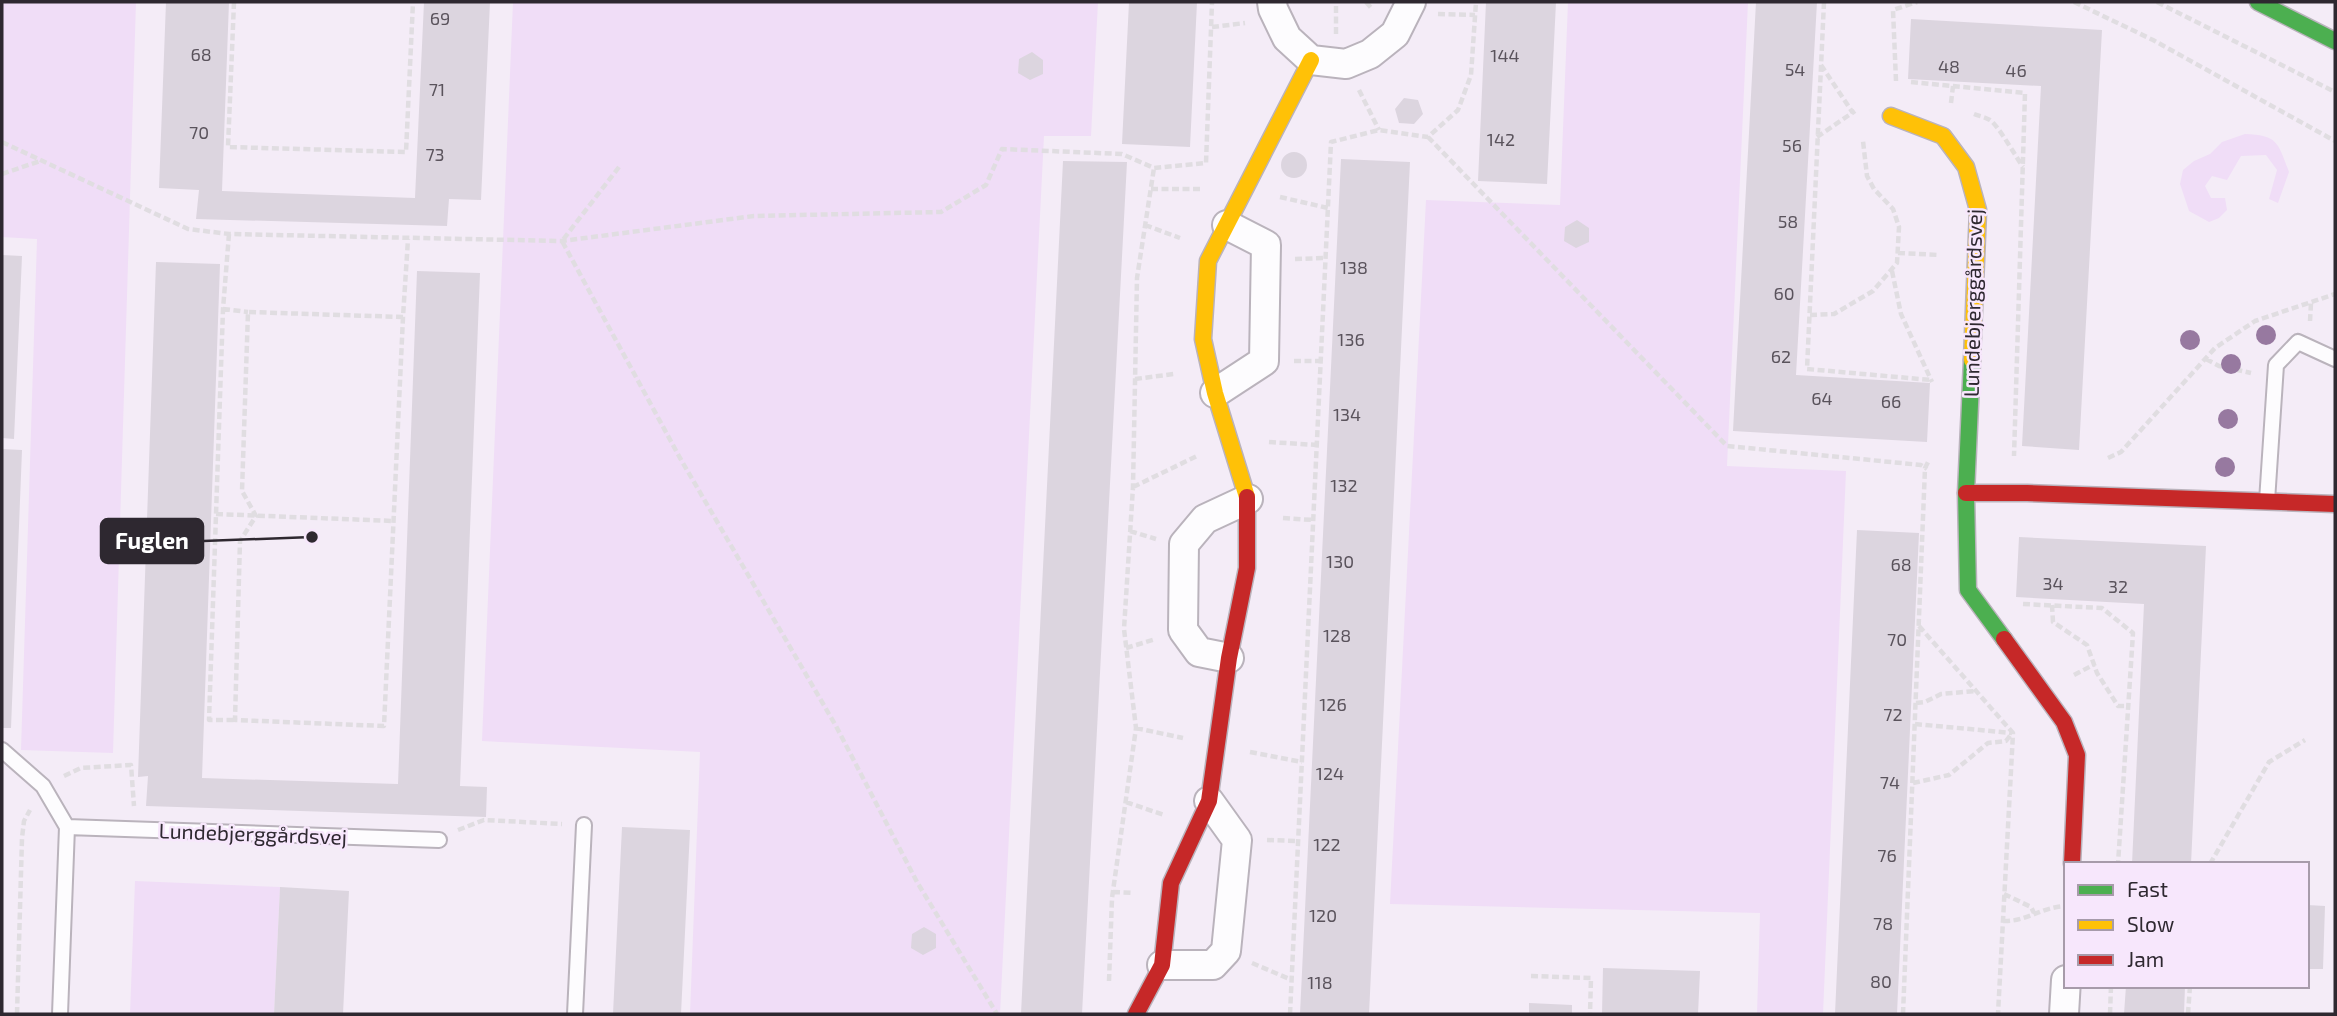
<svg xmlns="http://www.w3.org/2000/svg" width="2337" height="1016" viewBox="0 0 2337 1016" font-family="'Exo 2',sans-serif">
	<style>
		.green { fill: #f0ddf7 }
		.building { fill: #dcd5df }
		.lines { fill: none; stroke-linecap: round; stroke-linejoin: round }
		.lane-casing { stroke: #bab3bc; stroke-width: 18 }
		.street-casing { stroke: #bab3bc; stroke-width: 32 }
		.fast-casing { stroke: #bab3bc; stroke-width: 19 }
		.slow-casing { stroke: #bab3bc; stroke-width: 19 }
		.jam-casing { stroke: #bab3bc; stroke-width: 19 }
		.path { stroke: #e0dde1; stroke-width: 4.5; stroke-dasharray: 7 3.5; stroke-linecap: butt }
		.lane { stroke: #fdfcfe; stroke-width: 14 }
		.street { stroke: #fdfcfe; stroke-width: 28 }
		.fast { stroke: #4caf50; stroke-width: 16 }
		.slow { stroke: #ffc107; stroke-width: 16 }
		.jam { stroke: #c62828; stroke-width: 16 }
		.tree { fill: #9779a0 }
		.labels { text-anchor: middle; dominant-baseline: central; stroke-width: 5; stroke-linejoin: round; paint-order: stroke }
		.number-label { font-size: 18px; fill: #5a535c }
		.street-label { font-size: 21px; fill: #2e2830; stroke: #f7e7fc }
		.leader { fill: none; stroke: #2e2830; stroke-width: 2.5 }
		.callout-dot { fill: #2e2830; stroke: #f7e7fc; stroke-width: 2.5 }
		.callout { fill: #2e2830; stroke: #2e2830; stroke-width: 2.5 }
		.callout-label { font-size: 23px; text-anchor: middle; font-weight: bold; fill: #fff }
	</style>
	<rect width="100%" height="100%" fill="#f4ecf7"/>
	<path class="green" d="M2,2H136L113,753L21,750L37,239L2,237Z
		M513,2H1098L1091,136H1044L1000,1014H690L700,752L482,741Z
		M1568,2H1748L1727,466L1846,471L1823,1014H1757L1760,913L1390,904L1426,200L1560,205Z
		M2245,134C2278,135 2278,143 2289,172L2278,203L2269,199L2277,170L2266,155L2241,156L2227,180L2212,176L2205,186L2211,198H2225L2227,210L2219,218L2209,222L2189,211L2180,184L2183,170L2194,161L2210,154L2222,142Z
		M135,881L280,887L274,1014H130Z"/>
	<path class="building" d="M166,2H229L222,191L415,198L424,2H490L481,200L449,199L447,226L196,219L199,190L159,188Z
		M1129,2H1197L1190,147L1122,144Z
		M1486,2H1556L1547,184L1478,181Z
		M1756,2H1817L1796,375L1930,383L1927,442L1733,431Z
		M1911,19L2102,30L2079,450L2022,446L2041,86L1908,79Z
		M1032,52L1043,60V74L1030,80L1018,73L1019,59Z
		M1404,98L1418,100L1423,114L1414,124L1399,123L1395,109Z
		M1281 165a13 13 0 1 1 26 0a13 13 0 1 1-26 0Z
		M1341,159L1410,162L1369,1014H1300Z
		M1063,161L1127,162L1082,1014H1021Z
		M1577,220L1589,228V242L1576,248L1564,241L1565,227Z
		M2,255L22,256L14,439L2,438Z
		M156,262L220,264L202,778L398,784L417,271L480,273L460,786L487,787L486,817L146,806L148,776L138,777Z
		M2,449L22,450L11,728H2Z
		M1857,530L1919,533L1897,1014H1835Z
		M2019,537L2206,546L2191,864H2132L2144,604L2016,597Z
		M622,827L690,830L681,1014H613Z
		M280,887L349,891L343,1014H274Z
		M2307,905L2325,906L2323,969H2307Z
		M924,927L936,934V948L923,955L911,948L912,934Z
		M1603,968L1700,971L1698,1014H1602Z
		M2126,986H2185L2184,1014H2124Z
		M1529,1003L1572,1005V1014H1529Z"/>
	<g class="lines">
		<g class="lane-casing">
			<path id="lane" d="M2267,501L2276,365L2298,342L2335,359
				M2,750L43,786L67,827
				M60,1014L67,827L439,840
				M575,1014L584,825"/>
		</g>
		<g class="street-casing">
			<path id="street" d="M1272,2L1273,9L1287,38L1311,60L1346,64L1370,54L1395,34L1411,2
				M1215,393L1264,361L1266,245L1227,225
				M1229,658L1199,652L1183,630L1184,544L1205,519L1248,499
				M1162,965H1213L1226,951L1237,840L1209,801
				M2064,1014L2066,980"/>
		</g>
		<g class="fast-casing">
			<path id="fast" d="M2258,2L2335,41
				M1972,360L1966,493L1968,590L2004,639"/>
		</g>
		<g class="slow-casing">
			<path id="slow" d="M1891,116L1943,136L1966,167L1978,210L1972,360
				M1247,497L1215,393L1203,339L1208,261L1311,60"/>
		</g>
		<g class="jam-casing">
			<path id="jam" d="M1966,493H2027L2335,504
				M2004,639L2064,722L2077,755L2072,864
				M1136,1014L1162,965L1171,883L1209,801L1229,658L1247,568V497"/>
		</g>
		<path class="path" d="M234,2L228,147L406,152L413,2
			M1366,2L1373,10
			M1824,2L1807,369L1931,380
			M2074,2L2153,40L2335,141
			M2157,2L2335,92
			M1438,14L1475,15
			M1212,27L1245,23
			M1336,34V2
			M1821,65L1853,113
			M1896,81L1893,10L1917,2
			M1911,82L2025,93L2014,456
			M1359,90L1379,130
			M1951,103L1953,86
			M1974,114C1979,116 1985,117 1990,120C1998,125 2016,157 2023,167
			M1428,137L1727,446L1921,465L1927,469
			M1817,137L1855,111
			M2,142L188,229L229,234L562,241L754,216L941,212L986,185L1002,149L1122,154L1154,168L1206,163L1212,2
			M619,167L562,241L680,458L836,726L917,882L997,1014
			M2,174L40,161
			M1151,189H1202
			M1280,197L1328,208
			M1145,225L1180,238
			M229,234L223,309L209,720H235
			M1898,253L1939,255
			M1295,259L1326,258
			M1892,271L1901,314L1932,382
			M223,309L248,312
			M1810,315L1834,314L1873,291L1897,263L1899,227L1893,209L1874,189L1867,176L1863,141
			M403,317L248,312L242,491L256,516L240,541L235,720L384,726L403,317L408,239
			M2310,321L2311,303
			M2206,359L2219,366L2251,373
			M1294,361H1321
			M1135,379L1174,374
			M1269,442L1317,445
			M2108,458L2121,452L2215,348L2255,321L2335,294
			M1133,487L1197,456
			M216,514L394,521
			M1283,518L1313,520
			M1130,531L1156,539
			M2023,604L2102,608L2133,633L2118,864
			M2052,605L2053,622L2087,645L2097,673L2118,706H2128
			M1919,626L2013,733L1998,1014
			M1126,648L1156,639
			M2074,675L2095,664
			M1916,703L1925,702L1941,694L1975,691
			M1915,724L2012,733
			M1136,728L1183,738
			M1250,752L1302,762
			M64,776L81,768L131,765L134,806
			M1913,783L1949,775L1988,743L2006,741L2012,733
			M1126,802L1164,815
			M458,830L484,820L562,824
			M1267,840L1298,841
			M2210,864L2269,762L2305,740
			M1113,892L1134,893
			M2004,894L2031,907L2034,913
			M2003,921C2026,922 2041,907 2066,906
			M1252,963L1292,980
			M1531,976L1591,978L1590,1014
			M1109,981L1112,898L1136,728L1124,629L1133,487L1137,278L1154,168
			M17,1014L22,838L24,821L30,810
			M1290,1014L1331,142L1379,130L1428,137L1458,110L1471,75L1476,2
			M1903,1014L1925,468L1929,460
			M2110,1014L2111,986
			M2188,1014L2190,986"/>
		<use href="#lane" class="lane"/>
		<use href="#street" class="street"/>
		<use href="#fast" class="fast"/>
		<use href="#slow" class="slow"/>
		<use href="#jam" class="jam"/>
	</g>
	<g class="tree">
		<circle cx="2266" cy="335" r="10"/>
		<circle cx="2190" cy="340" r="10"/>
		<circle cx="2231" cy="364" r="10"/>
		<circle cx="2228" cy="419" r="10"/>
		<circle cx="2225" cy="467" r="10"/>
	</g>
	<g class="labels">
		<g class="number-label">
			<text x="440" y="18">69</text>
			<text x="201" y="54">68</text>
			<text x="1505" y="55">144</text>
			<text x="1949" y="66">48</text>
			<text x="1795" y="69">54</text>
			<text x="2016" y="70">46</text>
			<text x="437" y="89">71</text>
			<text x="199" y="132">70</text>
			<text x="1501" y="139">142</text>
			<text x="1792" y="145">56</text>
			<text x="435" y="154">73</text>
			<text x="1788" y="221">58</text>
			<text x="1354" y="267">138</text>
			<text x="1784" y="293">60</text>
			<text x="1351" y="339">136</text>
			<text x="1781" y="356">62</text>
			<text x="1822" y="398">64</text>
			<text x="1891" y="401">66</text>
			<text x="1347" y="414">134</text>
			<text x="1344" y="485">132</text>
			<text x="1340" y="561">130</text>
			<text x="1901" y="564">68</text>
			<text x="2053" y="583">34</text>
			<text x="2118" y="586">32</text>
			<text x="1337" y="635">128</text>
			<text x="1897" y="639">70</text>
			<text x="1333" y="704">126</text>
			<text x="1893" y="714">72</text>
			<text x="1330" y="773">124</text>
			<text x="1890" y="782">74</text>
			<text x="1327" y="844">122</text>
			<text x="1887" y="855">76</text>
			<text x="1323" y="915">120</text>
			<text x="1883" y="923">78</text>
			<text x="1881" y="981">80</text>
			<text x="1320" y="982">118</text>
		</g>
		<g class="street-label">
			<text transform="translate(1972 303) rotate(-89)">Lundebjerggårdsvej</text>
			<text transform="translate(253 833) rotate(2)">Lundebjerggårdsvej</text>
		</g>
	</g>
	<path class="leader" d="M312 537L203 541"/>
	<circle class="callout-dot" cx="312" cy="537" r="7"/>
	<rect class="callout" x="101" y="519" width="102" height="44" rx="7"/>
	<g class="callout-label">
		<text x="152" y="549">Fuglen</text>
	</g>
	<rect width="2337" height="1016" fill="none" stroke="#2e2830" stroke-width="7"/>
	<rect x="2064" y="862" width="245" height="126" fill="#f7e7fc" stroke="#a79baa" stroke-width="2"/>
	<rect x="2078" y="885" width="35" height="10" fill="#4caf50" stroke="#a79baa" stroke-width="2"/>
	<text x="2127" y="897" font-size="21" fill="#2e2830">Fast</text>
	<rect x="2078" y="920" width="35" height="10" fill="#ffc107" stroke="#a79baa" stroke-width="2"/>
	<text x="2127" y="932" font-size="21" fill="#2e2830">Slow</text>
	<rect x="2078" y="955" width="35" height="10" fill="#c62828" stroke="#a79baa" stroke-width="2"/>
	<text x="2127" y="967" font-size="21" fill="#2e2830">Jam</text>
</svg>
